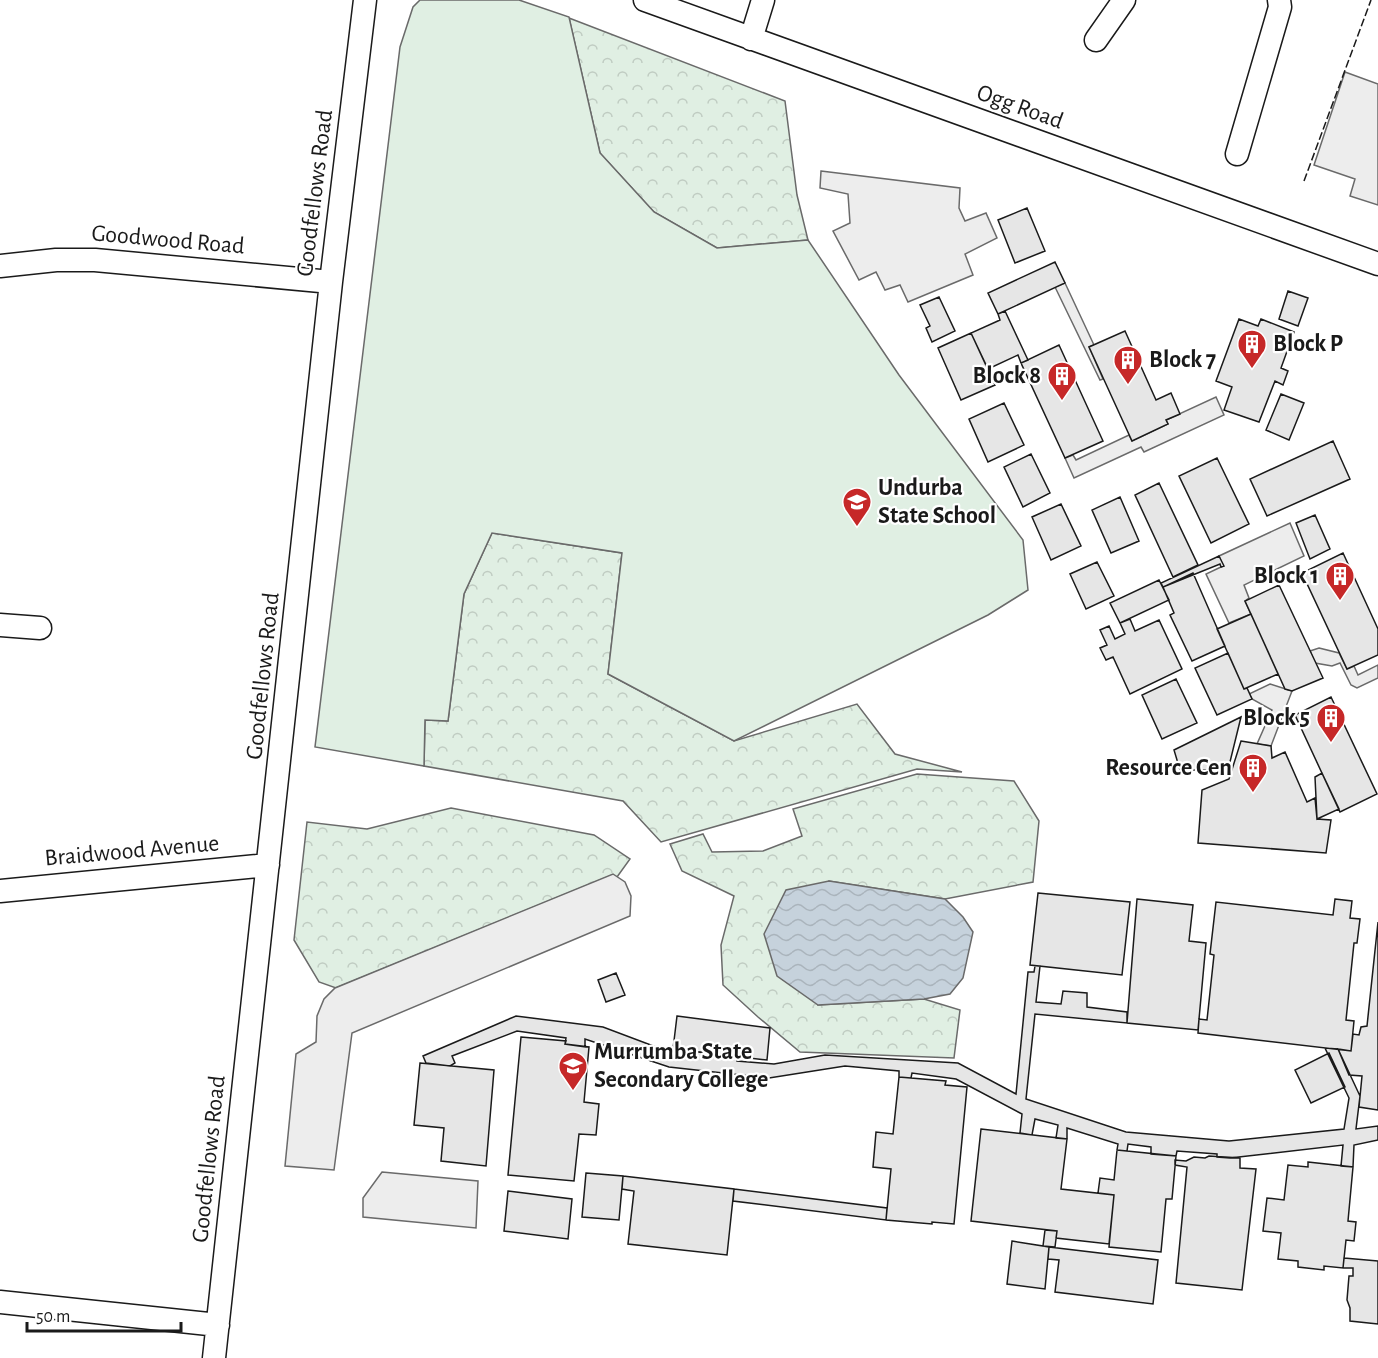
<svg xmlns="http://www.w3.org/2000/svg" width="1378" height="1358" viewBox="0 0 1378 1358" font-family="'Alegreya Sans',sans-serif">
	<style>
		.forest { fill: url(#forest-crowns); stroke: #6a6a6a; stroke-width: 1.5 }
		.pitch { fill: #e0efe3; stroke: #6a6a6a; stroke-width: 1.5 }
		.parking { fill: #ededed; stroke: #6a6a6a; stroke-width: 1.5 }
		.water { fill: url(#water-waves); stroke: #6a6a6a; stroke-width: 1.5 }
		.building { fill: #e6e6e6; stroke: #1a1a1a; stroke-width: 1.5 }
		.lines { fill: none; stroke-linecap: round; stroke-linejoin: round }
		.minor-casing { stroke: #1a1a1a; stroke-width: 25 }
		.minor { stroke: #fff; stroke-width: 22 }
		.fence { stroke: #1a1a1a; stroke-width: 1.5; stroke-dasharray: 8 3; stroke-linecap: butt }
		.labels { text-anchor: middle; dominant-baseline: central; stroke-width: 4.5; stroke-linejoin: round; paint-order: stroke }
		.street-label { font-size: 24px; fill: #1a1a1a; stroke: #fff }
		.poi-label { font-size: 24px; font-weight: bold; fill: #1a1a1a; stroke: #fff; text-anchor: start }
	</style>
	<defs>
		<pattern id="forest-crowns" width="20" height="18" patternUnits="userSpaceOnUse" patternTransform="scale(1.5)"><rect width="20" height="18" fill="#e0efe3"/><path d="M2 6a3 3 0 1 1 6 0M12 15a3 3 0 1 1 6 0" fill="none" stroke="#c0ccc2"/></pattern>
		<pattern id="water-waves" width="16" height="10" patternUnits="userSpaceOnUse" patternTransform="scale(1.5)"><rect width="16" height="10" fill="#c6d2dc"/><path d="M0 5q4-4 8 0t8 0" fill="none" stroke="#aab4bc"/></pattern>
	</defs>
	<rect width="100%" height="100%" fill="#fff"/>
	<path class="forest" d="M569,18L785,101L797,195L808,240L717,248L654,212L600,153Z
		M492,533L622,553L608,674L734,741L857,704L895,754L962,772L917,769L661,842L623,801L424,766L425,720L448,721L464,594Z
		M917,774L1014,781L1039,821L1033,882L945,899L829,881L818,1005L924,999L960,1010L954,1058L800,1052L758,1017L723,985L721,945L734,896L682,871L670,844L703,834L712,852L763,851L802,836L793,809Z
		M451,808L594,835L630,859L617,877L612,875L336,988L319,982L294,940L307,822L367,829Z"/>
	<path class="pitch" d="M420,0H519L569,17L600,153L654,212L717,248L808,240L899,375L1023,540L1028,590L988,615L734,741L608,674L622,553L492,533L464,594L448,721L425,720L424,766L315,747L400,47L413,7Z"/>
	<path class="parking" d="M1345,72L1378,84V205L1350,196L1355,179L1314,165Z
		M821,171L960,188L959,208L965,221L986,213L997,238L965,254L973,275L908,302L900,285L885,290L876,272L859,280L833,231L850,223L848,194L820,188Z
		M1065,283L1094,345L1089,347L1103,379L1100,380L1055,287Z
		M1216,397L1224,415L1144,452L1141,447L1074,478L1065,458L1073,455L1076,460L1129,435L1132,441L1168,424L1166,420Z
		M1290,523L1304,556L1244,585L1249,598L1245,601L1251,614L1229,623L1206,574L1223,566L1219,556Z
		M1319,648L1339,653L1347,669L1354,666L1358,675L1378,665V678L1357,688L1351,685L1340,663L1332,666L1315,663L1310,651Z
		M1270,684L1292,691L1271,746L1257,744L1272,710L1252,699L1249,694Z
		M613,874L625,882L631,896L630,916L352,1033L334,1170L285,1166L296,1054L316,1042L317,1016L324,999L335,988Z
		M382,1172L478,1181L476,1228L363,1217V1198Z"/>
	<path class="water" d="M829,881L945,899L963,917L973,932L963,978L950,994L924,999L818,1005L777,976L764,934L786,890Z"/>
	<path class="building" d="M1027,208L1045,251L1015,263L998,220Z
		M1055,262L1065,283L998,314L988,293Z
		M1288,291L1308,298L1298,326L1279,319Z
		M939,297L955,331L932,342L926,328L930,326L920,305Z
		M1005,311L1028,360L1021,363L1018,355L988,369L971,333L1000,320L998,314Z
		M1239,319L1258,326L1261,319L1294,332L1281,368L1288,371L1283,385L1275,381L1259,422L1224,410L1232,387L1216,381Z
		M1125,331L1156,400L1171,393L1180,414L1166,420L1168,424L1132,441L1089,347Z
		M971,333L995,385L961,400L938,348Z
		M1059,345L1103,441L1065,458L1021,363Z
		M1281,394L1304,403L1289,440L1266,430Z
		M1004,403L1024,445L988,462L969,419Z
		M1333,441L1350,479L1267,516L1250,479Z
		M1031,454L1050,493L1023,507L1004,467Z
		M1217,458L1249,524L1211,543L1179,476Z
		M1159,483L1198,565L1173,577L1135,495Z
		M1120,497L1139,541L1111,553L1092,510Z
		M1061,504L1081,546L1051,560L1032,517Z
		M1315,515L1330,549L1310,559L1296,523Z
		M1343,553L1378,629V655L1347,669L1302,573Z
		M1219,556L1224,566L1221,567L1220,564L1163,587L1161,583Z
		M1097,562L1114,596L1086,609L1070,574Z
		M1193,573L1225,646L1192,661L1170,615L1174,613L1163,587Z
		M1159,580L1169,600L1120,623L1110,603Z
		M1279,585L1323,678L1292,691L1285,689L1245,601Z
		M1251,614L1278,674L1244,689L1217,629Z
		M1130,619L1135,631L1159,620L1182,669L1130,694L1113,657L1106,660L1100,648L1107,645L1100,630L1109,626L1115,639L1125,634L1120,623Z
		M1228,653L1244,689L1247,688L1252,699L1217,715L1195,668Z
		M1176,679L1197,723L1162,739L1142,695Z
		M1331,697L1377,794L1340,812L1295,715Z
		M1241,717L1228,770H1180L1174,750Z
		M1241,741L1271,746L1272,758L1285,752L1307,802L1315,798L1317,819L1331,820L1326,853L1198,843L1202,790L1229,779Z
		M1322,773L1339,809L1317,819L1315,777Z
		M1038,893L1130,902L1122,975L1030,965Z
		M1137,899L1193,905L1189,941L1206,943L1198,1030L1127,1023Z
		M1335,899L1352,901L1350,918L1360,919L1357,943H1354L1346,1020L1354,1021L1351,1051L1198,1033L1199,1019L1207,1020L1214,955L1210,954L1216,902L1333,915Z
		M1378,922V1110L1359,1107L1362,1076L1349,1075L1338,1049L1351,1051L1353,1034L1359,1035L1361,1027L1367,1026Z
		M1035,966H1040L1036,1002L1061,1004L1063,991L1087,993V1007L1127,1012V1023L1035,1014L1026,1099L1126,1132L1229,1141L1344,1129L1349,1098L1325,1048L1338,1049L1360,1096L1356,1129L1378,1126V1140L1354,1145L1353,1167L1341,1166L1343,1145L1230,1158L1217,1157V1154L1177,1151L1176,1156L1151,1154V1147L1128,1144L1127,1151L1117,1150L1118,1144L1067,1128V1139L1056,1138L1058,1125L1035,1119L1032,1135L1020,1133L1022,1114L956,1079L912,1073L911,1078L899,1077V1071L845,1066L769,1078L669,1067L585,1039V1047L565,1044L566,1038L517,1031L452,1056L455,1063L450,1066L426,1063L423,1056L516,1016L603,1027L672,1053L673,1049L737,1056V1061L774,1064L825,1055L958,1063L1016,1094L1028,972H1034Z
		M616,973L625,995L606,1002L598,980Z
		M677,1016L770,1028L767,1060L673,1049Z
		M521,1037L566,1041L565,1044L589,1047L584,1102L599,1104L596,1135L579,1134L574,1181L508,1175Z
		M1329,1053L1345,1087L1311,1103L1295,1070Z
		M420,1063L494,1070L486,1166L441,1161L444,1128L414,1125Z
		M899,1077L946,1081L945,1085L967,1087L954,1224L932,1222V1224L886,1220L891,1169L873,1167L876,1132L893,1134Z
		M981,1129L1067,1139L1061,1189L1114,1195L1109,1244L1056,1238L1057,1231L971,1221Z
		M1117,1150L1176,1156L1172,1199H1166L1161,1252L1109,1247L1114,1195L1098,1193L1100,1178L1114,1180Z
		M1209,1156L1240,1158V1168L1256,1169L1242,1290L1176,1283L1187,1167L1175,1165V1160L1186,1161L1194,1157L1205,1158Z
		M1308,1162L1353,1167L1348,1221L1356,1222L1354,1241L1346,1240L1343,1268L1324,1266V1270L1298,1267V1261L1278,1259L1281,1233L1263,1231L1267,1198L1284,1200L1288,1165L1308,1167Z
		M586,1173L623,1176L619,1220L582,1217Z
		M623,1176L734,1189L727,1255L628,1244L634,1191L622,1189Z
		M734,1189L887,1208L886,1220L733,1201Z
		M508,1191L572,1199L568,1239L504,1231Z
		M1045,1230L1057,1231L1055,1247L1043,1246Z
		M1012,1241L1049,1247L1045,1289L1007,1284Z
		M1049,1247L1158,1260L1153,1304L1055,1292L1059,1260L1048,1259Z
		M1344,1258L1378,1261V1324L1350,1321V1308L1347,1300L1349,1276H1353V1268H1343Z"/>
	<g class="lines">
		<g class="minor-casing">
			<path id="minor" d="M645,0L1378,264
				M751,39L763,0
				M1096,40L1124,0
				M1237,154L1280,7L1279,0
				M0,266L56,260H95L331,282
				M0,625L40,628
				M0,891L268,865
				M0,1302L218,1325
				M214,1358L331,282L365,0"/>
		</g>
		<use href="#minor" class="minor"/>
		<path class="fence" d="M1304,181L1371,0"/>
	</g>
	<defs>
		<g id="building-pin" transform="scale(1.5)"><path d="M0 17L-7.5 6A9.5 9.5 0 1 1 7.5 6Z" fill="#c62828" stroke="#fff"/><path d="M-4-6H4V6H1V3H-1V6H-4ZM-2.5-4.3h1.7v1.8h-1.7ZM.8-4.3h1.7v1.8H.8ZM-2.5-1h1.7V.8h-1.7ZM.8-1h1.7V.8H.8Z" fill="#fff"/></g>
		<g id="school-pin" transform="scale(1.5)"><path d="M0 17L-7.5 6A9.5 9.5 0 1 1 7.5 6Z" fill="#c62828" stroke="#fff"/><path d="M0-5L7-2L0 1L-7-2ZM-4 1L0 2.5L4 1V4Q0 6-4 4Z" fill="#fff"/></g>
		<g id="university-pin" transform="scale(1.5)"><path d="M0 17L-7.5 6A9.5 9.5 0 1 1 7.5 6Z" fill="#c62828" stroke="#fff"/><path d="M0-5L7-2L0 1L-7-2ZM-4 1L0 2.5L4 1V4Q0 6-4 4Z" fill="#fff"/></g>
	</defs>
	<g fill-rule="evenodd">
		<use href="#building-pin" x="1252" y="344"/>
		<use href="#building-pin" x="1128" y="360"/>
		<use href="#building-pin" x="1062" y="376"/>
		<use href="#school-pin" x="857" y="502"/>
		<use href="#building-pin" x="1340" y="576"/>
		<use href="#building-pin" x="1331" y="718"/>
		<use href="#building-pin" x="1253" y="768"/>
		<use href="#university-pin" x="573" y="1066"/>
	</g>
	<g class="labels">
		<g class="street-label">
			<text transform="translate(1020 107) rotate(20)">Ogg Road</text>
			<text transform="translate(315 193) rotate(-83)">Goodfellows Road</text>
			<text transform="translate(168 240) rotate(5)">Goodwood Road</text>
			<text transform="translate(263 676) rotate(-84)">Goodfellows Road</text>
			<text transform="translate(132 851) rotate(-5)">Braidwood Avenue</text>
			<text transform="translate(209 1159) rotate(-84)">Goodfellows Road</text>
		</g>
		<g class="poi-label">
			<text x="1273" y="344">Block P</text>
			<text x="1149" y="360">Block 7</text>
			<text x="1041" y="376" text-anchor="end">Block 8</text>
			<text x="878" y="488">Undurba<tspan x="878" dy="28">State School</tspan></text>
			<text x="1319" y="576" text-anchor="end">Block 1</text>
			<text x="1310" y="718" text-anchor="end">Block 5</text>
			<text x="1232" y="768" text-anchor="end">Resource Cen</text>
			<text x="594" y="1052">Murrumba State<tspan x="594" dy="28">Secondary College</tspan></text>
		</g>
	</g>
	<path d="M27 1322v9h154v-9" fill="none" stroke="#1a1a1a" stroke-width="3"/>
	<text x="36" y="1322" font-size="18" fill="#1a1a1a" stroke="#ffffff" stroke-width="4.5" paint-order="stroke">50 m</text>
</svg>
